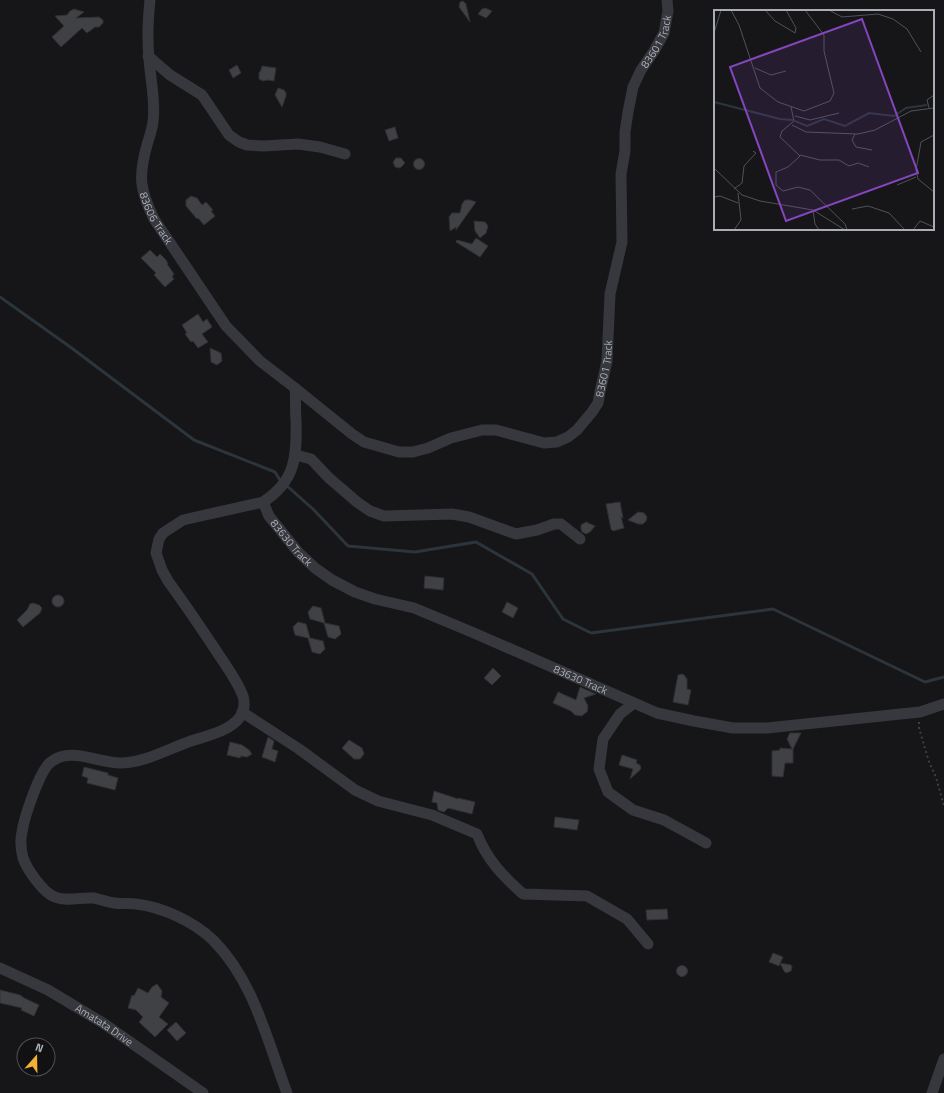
<svg xmlns="http://www.w3.org/2000/svg" width="944" height="1093" viewBox="0 0 944 1093" font-family="'Titillium Web',sans-serif">
	<style>
		.lines { fill: none; stroke-linecap: round; stroke-linejoin: round }
		.stream { stroke: #2c353c; stroke-width: 3 }
		.building { fill: #404145; stroke: #303034 }
		.path { stroke: #3d3f44; stroke-width: 2; stroke-dasharray: 2 3; stroke-linecap: butt }
		.minor { stroke: #37383d; stroke-width: 11 }
		.labels { text-anchor: middle; dominant-baseline: central; stroke-width: 3.5; stroke-linejoin: round; paint-order: stroke }
		.street-label { font-size: 11px; fill: #a8adb8; stroke: #111113 }
		.inset-river { fill: none; stroke: #2c353c; stroke-width: 2 }
		.inset-road { fill: none; stroke: #505258; stroke-width: 1 }
		.view { fill: #8446be; fill-opacity: 0.15; stroke: #8446be; stroke-width: 2 }
		.inset-edge { fill: none; stroke: #a8adb8; stroke-width: 2 }
	</style>
	<rect width="100%" height="100%" fill="#161618"/>
	<g class="lines">
		<path class="stream" d="M0,297L73,349L194,440L275,472L280,480
			M286,485L313,509L348,546L415,552L476,542L532,574L563,619L591,633L773,609L925,682L944,677"/>
	</g>
	<path class="building" d="M463,1L466,4L470,22L459,7L460,2Z
		M485,8L492,11L488,16L486,18L478,14L482,9Z
		M74,9L84,12L76,18L99,17L103,20V23L99,27H95L87,33L82,28L61,47L52,37L64,26L55,16L67,15L70,11Z
		M237,65L241,73L233,78L229,70Z
		M262,66L276,68L274,81L268,80L263,81L259,79V73L261,70Z
		M278,88L284,90L286,93V96L282,107L275,95Z
		M395,127L398,138L389,141L385,130Z
		M396,158H401L405,163L400,168L395,167L393,162Z
		M413.5 164a5.5 5.5 0 1 1 11 0a5.5 5.5 0 1 1-11 0Z
		M191,196L197,198L202,205L206,202L213,210L211,211L215,216L204,225L198,218L197,219L186,206V200Z
		M465,200H470L476,202L456,230V227L450,231L449,217L452,213H460L462,204Z
		M474,221L485,222L488,226L486,233L480,238L475,231Z
		M476,238L488,246L480,257L456,242L457,240L472,244Z
		M150,250L157,257L160,254L166,260L168,264H167L174,274L172,277L174,279L165,287L154,275L156,273L141,258Z
		M198,314L203,322L207,319L212,327L202,334L208,342L198,348L193,341L191,342L185,334L187,333L182,325Z
		M210,348L221,353L222,361L217,365L211,362Z
		M620,502L623,518L621,517L624,528L613,531L611,529L606,504Z
		M638,512L644,513L647,517L646,521L643,524H638L628,520Z
		M586,522L595,526L590,532L586,534L582,532L581,529V525Z
		M425,576L444,578L443,590L424,588Z
		M52 601a6 6 0 1 1 12 0a6 6 0 1 1-12 0Z
		M507,602L518,608L513,618L502,612Z
		M33,603L39,605L42,608L40,613L23,627L17,620L27,610L30,604Z
		M313,606L321,608L325,623L339,626L341,634L335,639L328,637L324,623L310,619L308,612Z
		M298,622L306,624L310,638L323,641L325,649L320,654L312,652L308,638L295,635L293,627Z
		M493,668L501,676L492,685L484,678Z
		M682,674L684,675L687,679V689L691,690L688,705L673,702L678,675Z
		M580,687L596,694L584,698L588,706L587,712L584,714L582,716L575,715L571,711L553,703L558,692L576,700Z
		M790,733H801L793,749V763H785L783,777L772,776V751L780,750V748L792,749L787,739Z
		M268,737L274,741L272,749L278,751L275,762L262,757Z
		M349,740L362,748L364,754L360,759H354L342,748Z
		M230,742L242,745L249,750L252,754L247,757L241,756L240,758L227,755Z
		M622,755L637,760L636,763L640,765L641,768L640,770L630,779L633,769L619,765Z
		M84,767L108,773V775L118,778L115,790L87,783L88,778L82,776Z
		M434,791L458,799V798L475,802L472,814L448,808L444,812L438,810L437,803L432,802Z
		M555,817L579,820L577,830L554,827Z
		M667,909L668,919L647,920L646,910Z
		M773,953L783,957L779,966L769,962Z
		M780,963L791,965L792,967L791,971L786,973L784,971Z
		M676.5 971a5.5 5.5 0 1 1 11 0a5.5 5.5 0 1 1-11 0Z
		M157,984L162,991L161,997L169,1003L159,1017L168,1024L155,1037L139,1022L143,1017L136,1010L128,1008L132,995L134,996L138,988L148,993L152,987Z
		M0,990L20,995L24,998L39,1005L34,1016L21,1010L22,1008L0,1003Z
		M176,1022L186,1033L177,1041L167,1030Z"/>
	<g class="lines">
		<path class="path" d="M919,722V728L929,762L936,777L944,806"/>
		<g class="minor">
			<path id="s1" d="M150,0C148,19 147,39 149,58C150,78 156,101 153,122C152,130 149,138 147,145C138,177 140,190 154,219L226,326L260,361L295,388L352,434L364,442L399,452H413L428,448L451,438L482,430H496L544,443L557,442L568,437L577,430L592,412L598,403L600,392L607,361L610,294L622,242L621,174L625,151V132L628,112L633,87L641,70L654,51L664,33L668,11L667,0"/>
			<path d="M148,56L170,75L202,95L229,135L239,142L247,145L263,146L298,144L320,147L345,154"/>
			<path d="M296,455L311,459L329,478L357,502L370,511L384,516L452,514L469,517L516,534L537,530L554,524H561L580,539"/>
			<path id="s2" d="M263,502L269,516L298,552L315,568L332,580L355,592L375,599L414,608L474,633L657,713L694,721L733,728H767L920,712L944,704"/>
			<path d="M634,703L620,714L603,739L599,769L608,792L633,810L664,820L706,843"/>
			<path d="M242,712L299,749L355,790L378,801L432,815L477,834C487,860 503,876 523,894L587,896L627,919L648,944"/>
			<path id="s3" d="M0,968L48,990L103,1023L203,1093"/>
			<path d="M287,1093C267,1040 254,981 213,940C193,921 162,907 136,904C129,903 121,904 114,903C107,902 100,899 93,898C81,897 67,902 55,897C43,893 27,869 23,858C21,850 20,840 22,832C24,818 40,769 51,762C71,746 99,764 122,763C146,762 168,749 191,741C207,736 230,731 240,717C244,711 245,703 243,696C237,680 226,666 217,652C201,628 185,604 168,581L162,570L156,553L159,539L163,533L183,520L263,502C296,481 297,456 296,419C295,409 296,399 295,388"/>
			<path d="M932,1093L944,1059"/>
		</g>
	</g>
	<g class="labels">
		<g class="street-label">
			<text stroke="none"><textPath href="#s1" startOffset="1161">83601 Track</textPath></text>
			<text stroke="none"><textPath href="#s1" startOffset="223">83606 Track</textPath></text>
			<text stroke="none"><textPath href="#s1" startOffset="825">83601 Track</textPath></text>
			<text stroke="none"><textPath href="#s2" startOffset="50">83630 Track</textPath></text>
			<text stroke="none"><textPath href="#s2" startOffset="374">83630 Track</textPath></text>
			<text stroke="none"><textPath href="#s3" startOffset="119">Amatata Drive</textPath></text>
		</g>
	</g>
	<g transform="translate(714 10)">
		<rect width="220" height="220" fill="#161618"/>
		<path class="inset-river" d="M0,92L66,109L79,110M81,111L93,116L110,109L131,116L155,103L180,106L192,98L213,95"/>
		<path class="inset-road" d="M17,0L25,15L46,78L64,92L90,101L116,91L120,83L110,41V25L91,0M51,0L61,11L81,23L82,18L72,0M115,0L128,7L164,4L179,9L193,19L207,42M0,23L7,0M41,58L57,65L72,61M77,97L80,111L68,121L66,127L86,146L74,157L62,162V175L69,181L84,177L96,180L131,214L133,220M215,98L213,90L220,85M81,106L96,110L125,103M78,115L92,122L144,124L161,120L197,101L220,98M141,124L138,130L142,137L158,140M220,125L207,132L202,160L204,169L220,182M86,145L106,150H125L135,156L144,153L155,157M0,158L28,185L46,191L99,200L131,220M183,175L202,167M20,179L28,173L30,156L42,143L39,141M0,187L6,186L24,193M138,199L154,196L175,203L191,220M99,200L101,214L105,220M20,220L27,210L24,183M199,220L206,211L220,217"/>
		<path class="view" d="M148,9L204,163L72,211L16,57Z"/>
		<rect width="220" height="220" class="inset-edge"/>
	</g>
	<g transform="translate(36 1057) rotate(20)"><circle r="19" fill="#111113" stroke="#4d4f55"/>
	<path d="M0-3L7 15L0 10L-7 15Z" fill="#f2b134"/>
	<text y="-6" font-size="11" font-weight="bold" text-anchor="middle" fill="#a8adb8">N</text>
	</g>
</svg>
